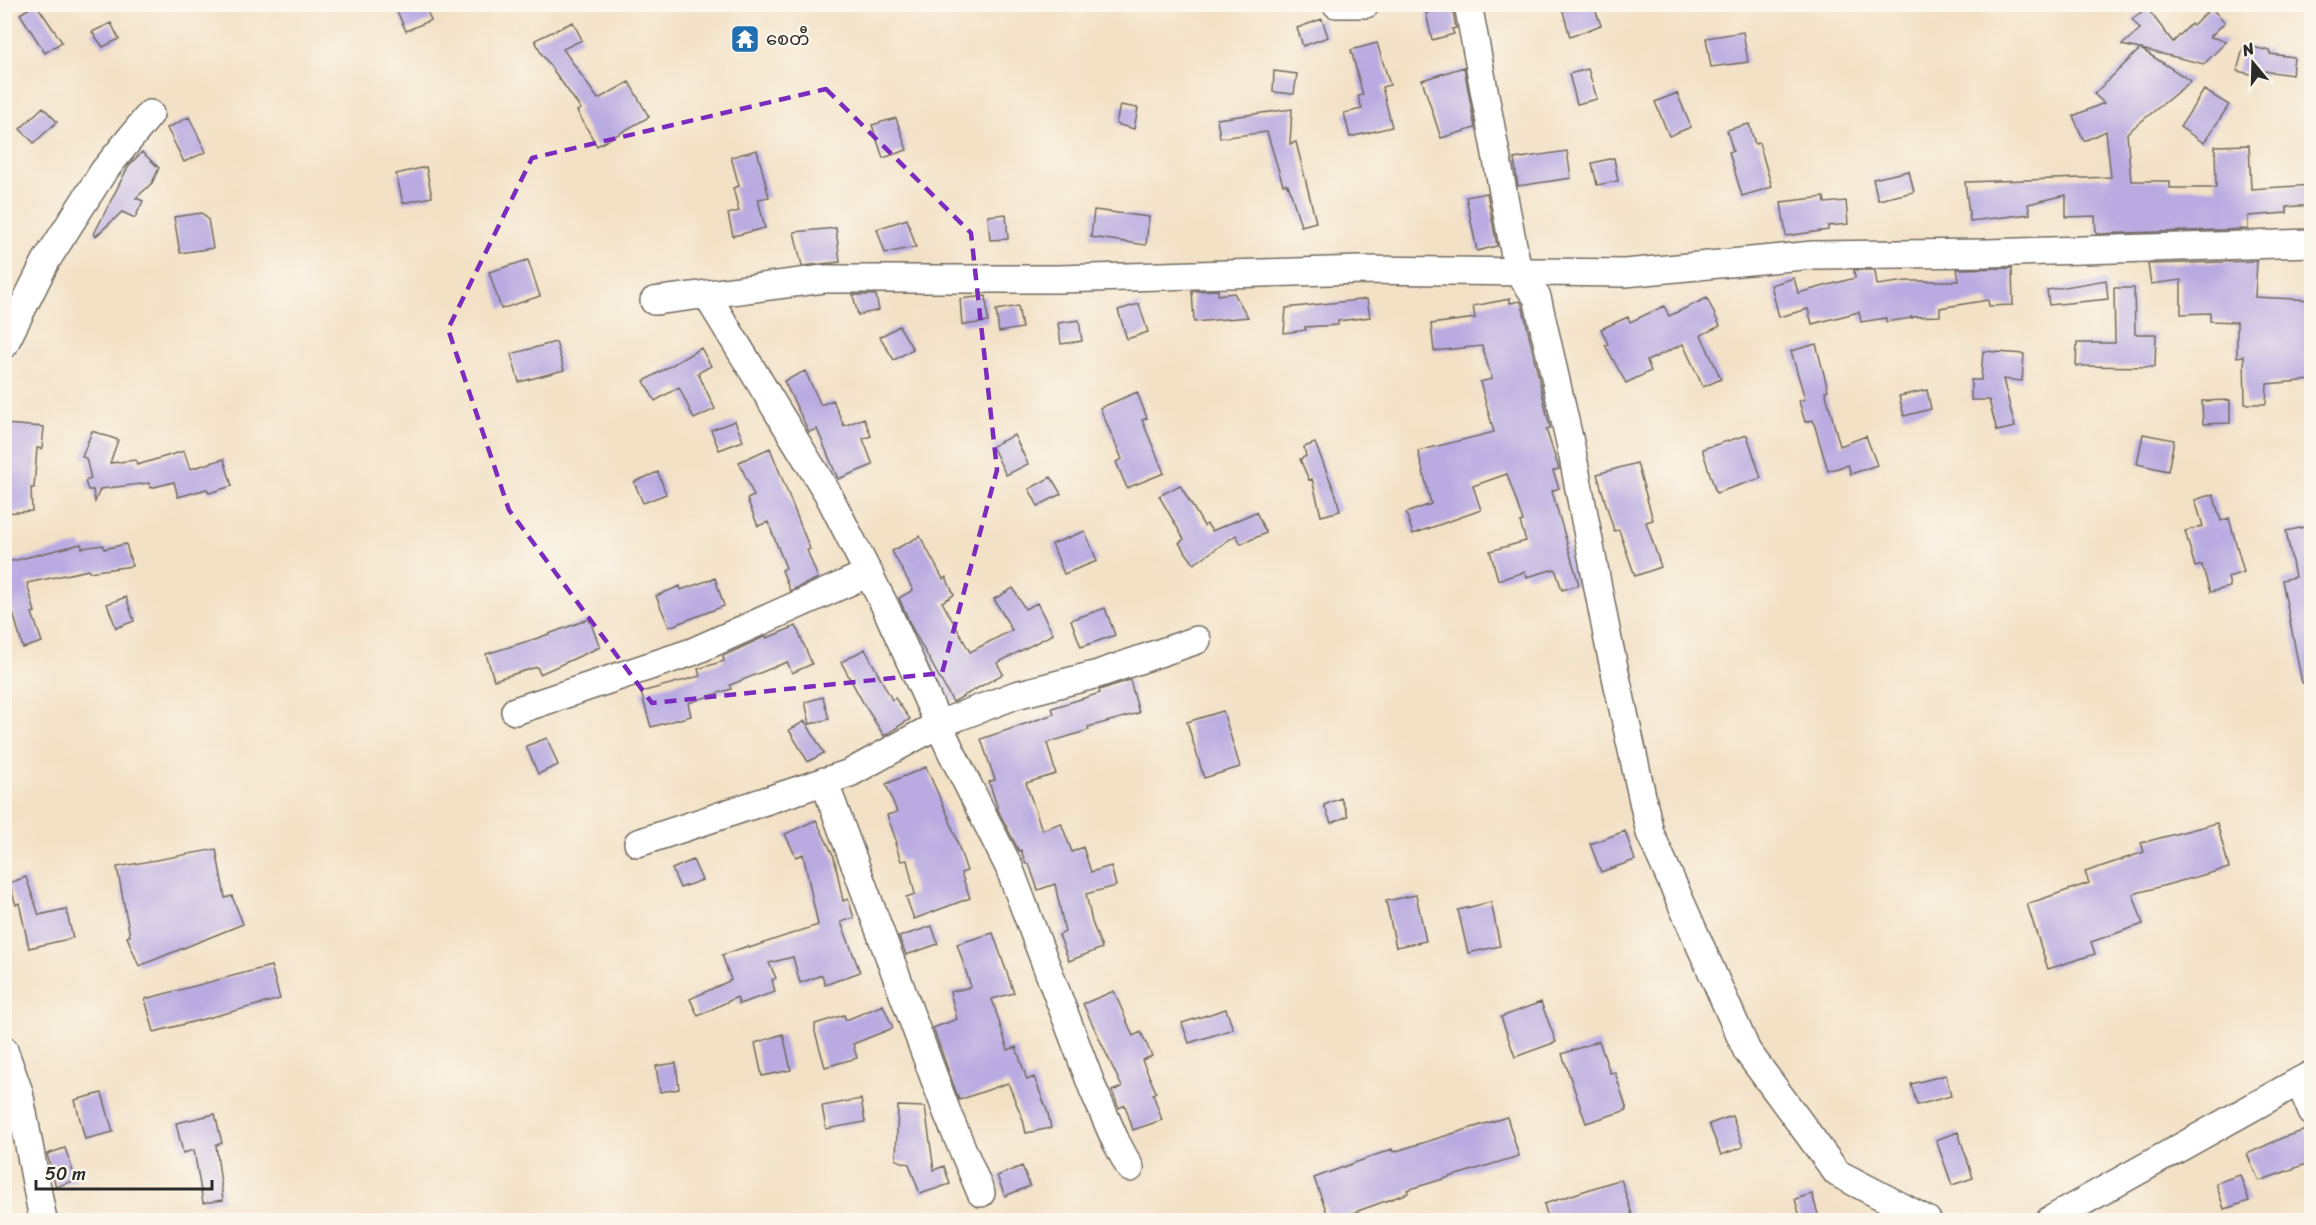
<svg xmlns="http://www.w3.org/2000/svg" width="2316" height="1225" viewBox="0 0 2316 1225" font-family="Sriracha,'Noto Sans Myanmar',sans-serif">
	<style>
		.building { fill: #b9abe1 }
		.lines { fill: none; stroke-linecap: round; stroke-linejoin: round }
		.street-casing { stroke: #716b61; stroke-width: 30 }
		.street { stroke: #fff; stroke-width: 27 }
		.marked { fill: none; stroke: #7b2cbf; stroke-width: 4.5; stroke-dasharray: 12 8; stroke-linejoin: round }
		.labels { text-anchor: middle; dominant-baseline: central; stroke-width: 4.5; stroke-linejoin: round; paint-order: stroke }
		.poi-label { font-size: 18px; fill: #2b2b2b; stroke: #fbf7ec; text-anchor: start }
	</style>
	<rect width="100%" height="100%" fill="#fbf7ec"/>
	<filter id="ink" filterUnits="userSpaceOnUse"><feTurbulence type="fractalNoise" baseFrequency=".0167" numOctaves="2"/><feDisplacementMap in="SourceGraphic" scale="12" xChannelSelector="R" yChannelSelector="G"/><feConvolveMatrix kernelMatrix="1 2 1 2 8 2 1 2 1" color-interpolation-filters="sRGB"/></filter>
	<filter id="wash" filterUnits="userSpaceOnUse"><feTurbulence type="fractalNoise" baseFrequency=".008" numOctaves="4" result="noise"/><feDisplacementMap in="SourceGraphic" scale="24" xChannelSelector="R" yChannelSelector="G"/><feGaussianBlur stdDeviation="1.35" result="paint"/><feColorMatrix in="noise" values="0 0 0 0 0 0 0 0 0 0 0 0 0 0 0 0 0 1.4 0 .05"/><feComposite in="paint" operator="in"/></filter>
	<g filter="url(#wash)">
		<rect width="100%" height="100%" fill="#f3e1c6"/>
		<g id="blocks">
			<path class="building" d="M36,4L62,42L45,53L20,14Z
				M405,4H424L431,20L406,31L396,9Z
				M1561,4H1593L1601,25L1570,37Z
				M1452,6L1456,28L1452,29L1454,34L1432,40L1426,13Z
				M2147,8L2173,42L2191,24L2193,26L2211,8L2225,22L2210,37L2227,41L2204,64L2141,49L2191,81L2127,133L2131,181H2170V188H2216L2215,146L2249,145L2251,189L2312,185V205L2287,207V213L2248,216V229L2096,234L2095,216L2066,217V195L2028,204L2030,214L1970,221L1965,182L2111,177L2106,131L2084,141L2073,116L2104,103L2094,94L2140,49L2122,45L2140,29L2132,19Z
				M1322,19L1328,37L1303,46L1297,28Z
				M573,22L582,40L563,49L598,99L629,82L649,117L597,146L577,111L581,109L541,53L535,40Z
				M111,23L119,39L103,47L92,32Z
				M1743,32L1748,62L1711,67L1706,38Z
				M1377,43L1390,85L1382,87L1392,127L1350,137L1344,113L1362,109L1358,96L1363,95L1351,50Z
				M2244,45L2270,51V54L2294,57L2292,75L2265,71L2264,77L2237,71Z
				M1464,67L1475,128L1441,138L1422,80Z
				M1588,69L1597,99L1577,104L1569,74Z
				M1274,71L1297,74L1294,94L1273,92Z
				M2204,90L2229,105L2204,143L2180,127Z
				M1677,93L1691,127L1669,136L1655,102Z
				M1120,105L1138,108L1134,129L1116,124Z
				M43,107L57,122L34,143L20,129Z
				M1292,109L1290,144L1296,142L1316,222L1301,226L1288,184V188L1286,184L1283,185L1267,132L1220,138L1217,119Z
				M189,117L206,152L184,162L167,128Z
				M896,118L907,150L883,158L872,125Z
				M1749,124L1755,144L1759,143L1772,187L1742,196L1729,152L1733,151L1727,130Z
				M757,150L769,197L758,199L765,228L733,236L728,214L739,211L733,188L739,186L731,157Z
				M1567,151L1571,178L1518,186L1514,159Z
				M142,152L159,168L152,183L136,198L143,201L135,218L122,212L96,236L94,234L129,165Z
				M1614,158L1618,181L1597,185L1592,163Z
				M426,167L432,197L403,203L396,174Z
				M1909,171L1914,192L1878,200L1873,179Z
				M1487,193L1497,246L1477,251L1466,197Z
				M1824,197L1825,203L1846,201L1848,224L1828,226V230L1786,236L1781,202Z
				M1094,210L1149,217L1146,245L1091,237Z
				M202,213L208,219L213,248L180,253L174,217Z
				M1006,214L1008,239L990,240L988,216Z
				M907,219L916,247L885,253L877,229Z
				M836,228L840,262L802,266L794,232Z
				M528,260L540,296L501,309L489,272Z
				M2257,261L2255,297L2312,300V380L2267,384L2266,404H2245L2244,356L2237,357V322L2210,321V313L2181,314V280L2151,284L2148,264Z
				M2012,268L2013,305L1989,306L1988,300L1940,308V316L1911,317L1912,318L1886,322V318L1861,322L1859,312L1812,324L1808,309L1779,317L1771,285L1794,278L1798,293L1855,278L1854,270H1875L1877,285L1907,281H1959L1957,269Z
				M2106,280L2108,299L2049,305L2047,290Z
				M2114,288H2134L2135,334H2156L2155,367L2076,366L2077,343H2115Z
				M1218,290V295L1234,293L1248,317L1194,322L1192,291Z
				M853,295H876L879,310L858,315Z
				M986,296L988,322L962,325L960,299Z
				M1707,298L1720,326L1701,335L1721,379L1703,387L1683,344L1647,361L1651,371L1626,383L1605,345L1608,344L1601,329L1628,317L1630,322L1664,306L1669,316Z
				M1367,299L1370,317L1338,321V325L1305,327L1306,330L1284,333L1286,308Z
				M1510,299V303L1520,301L1522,304L1550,428L1546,429L1559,469L1553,471L1559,488L1552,491L1579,585L1562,590L1555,569L1527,577L1525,572L1498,580L1490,551L1526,541L1520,522L1523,521L1507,474L1473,486L1481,510L1413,534L1406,513L1431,504L1418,451L1494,432L1480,382L1492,379L1482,346L1434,351L1431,324L1475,318L1473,306Z
				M1139,304L1148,332L1127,339L1118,310Z
				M1018,306L1022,328L999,332L996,310Z
				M1079,320L1082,341L1061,344L1058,323Z
				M899,326L913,349L894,360L880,337Z
				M556,342L564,370L519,382L511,354Z
				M1816,344L1828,390L1825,391L1840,446L1866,436L1877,465L1851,474L1848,465L1828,471L1813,420L1805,422L1799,401L1805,399L1791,351Z
				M701,348L711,366L698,373L715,409L694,419L679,387L655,401L644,381Z
				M1983,351L2024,354L2022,381L2003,379L2015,427L1997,431L1989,400H1971V380H1981Z
				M805,371L821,405L833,400L844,426L864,418L871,436L863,439L873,465L838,479L817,429L809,432L784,381Z
				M1927,390L1931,409L1904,416L1899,396Z
				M1137,392L1147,418L1142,420L1164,473L1127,488L1116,462L1122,459L1100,408Z
				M2230,400V423L2203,424L2202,401Z
				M735,421L743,441L719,450L711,430Z
				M4,424L44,427L42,449L37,448L34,488H31L32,511L4,513Z
				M92,431L118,440L110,463L136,460L137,465L184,451L190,469L224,459L232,486L209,493L207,489L178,497L174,482L150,488L149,483L100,489L95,502L93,490H88L85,481L91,479L86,458L82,457Z
				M2143,434L2174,440L2168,471L2137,464Z
				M1014,435L1028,464L1006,475L992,446Z
				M1747,435L1761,478L1716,493L1702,449Z
				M1315,443L1336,495L1340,511L1321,516L1312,479L1309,480L1300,459L1306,456L1304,447Z
				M770,448L810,549L807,550L818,578L790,591L782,570L786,568L768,522L758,526L747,499L754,496L739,462Z
				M1637,463L1653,520L1646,522L1661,567L1635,576L1619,530L1614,531L1597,474Z
				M658,472L666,494L643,503L634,482Z
				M1051,477L1061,494L1038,506L1029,489Z
				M1180,485L1204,526L1207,524L1212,531L1256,512L1266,533L1241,544L1236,535L1194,564L1179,543L1184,539L1159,496Z
				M2213,494L2221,521L2229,518L2244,572L2228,577L2230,587L2210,592L2202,565L2195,567L2185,531L2203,526L2195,500Z
				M2309,526L2312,540V682L2302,683L2282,580L2295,577L2286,531Z
				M1085,531L1097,561L1064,574L1052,544Z
				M920,536L943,579L946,577L954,595L942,602L970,652L1012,630L994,599L1013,588L1025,609L1037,603L1053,634L997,663L1003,674L953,702L912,628L899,598L913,590L892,551Z
				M81,544L82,548L103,545L104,549L126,544L132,566L89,572V570L27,583L35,612L32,613L42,642L23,648L4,581V563Z
				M715,578L724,606L669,627L656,596L680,586L681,590Z
				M126,597L134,621L116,628L107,604Z
				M1105,608L1115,635L1081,647L1071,620Z
				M589,619L600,647L540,674L537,667L494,680L486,654L538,638Z
				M796,626L812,664L792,673L787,662L730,685L731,689L688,703L691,716L651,727L641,692L700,676L698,669L724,661L723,656L766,636L767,638Z
				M865,649L892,700L895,698L910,719L884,736L865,706L841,662Z
				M1130,680L1139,713L1088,727L1089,730L1047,743L1056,774L1026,783L1042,830L1061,823L1072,852L1083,847L1091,872L1111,866L1116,886L1086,894L1092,922L1102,948L1069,961L1059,935L1065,932L1055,884L1038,890L1029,864H1026L1021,850L1019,851L999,812L989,782L995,780L981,739L1054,714L1052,708L1100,693L1099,690Z
				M823,697L829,719L810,724L805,702Z
				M1223,711L1240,767L1204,778L1187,722Z
				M805,721L824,753L808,762L789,730Z
				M547,738L558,765L538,774L526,746Z
				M926,767L949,818L967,871L961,873L970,898L914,919L906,897L915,894L907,860L901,861L895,843H897L887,815L897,812L886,784Z
				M1341,798L1348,816L1331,823L1324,805Z
				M816,820L834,857L843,901L848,899L854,918L841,922L860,972L825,985L822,975L800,983L793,957L769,963L776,978L772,980L775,992L739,1004L737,997L698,1016L690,999L731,980L722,955L748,946L749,948L818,925L803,854L796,857L785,834Z
				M2217,823L2229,868L2133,894L2143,924L2091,942L2095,954L2048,969L2027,904L2089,883L2085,872L2144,852L2141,843Z
				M1625,831L1635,860L1601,872L1590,844Z
				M216,849L225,898L232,896L243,924L139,966L127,937L130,936L117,867Z
				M693,860L702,880L680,888L672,869Z
				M26,877L39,915L66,909L73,938L29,948L19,903L16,905L9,883Z
				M1416,895L1426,941L1396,947L1386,901Z
				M1491,902L1500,946L1468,953L1458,910Z
				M932,926L938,944L906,955L899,937Z
				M993,933L1014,993L992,999L1008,1050L1016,1047L1027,1080L1034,1077L1048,1113L1051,1128L1026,1133L1023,1120L1008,1083L959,1100L933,1028L957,1019L950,992L971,987L957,944Z
				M271,966L280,999L154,1032L145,999Z
				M1114,991L1133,1036L1141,1032L1152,1056L1142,1060L1156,1092L1153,1094L1162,1120L1133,1130L1125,1105L1119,1108L1112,1091L1122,1087L1083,1004Z
				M1541,1002L1556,1042L1515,1057L1501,1017Z
				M883,1005L893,1028L853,1044L857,1058L825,1067L815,1032V1024L844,1015L846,1020Z
				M1226,1009L1233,1029L1189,1043L1182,1023Z
				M783,1034L791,1070L762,1076L755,1043Z
				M1599,1041L1610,1073L1615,1072L1627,1110L1586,1123L1562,1054Z
				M676,1063L679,1089L660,1092L656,1066Z
				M1946,1075L1951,1096L1917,1105L1911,1084Z
				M102,1093L113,1132L85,1139L75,1100Z
				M861,1099L865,1122L826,1129L822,1106Z
				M898,1106L925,1107L934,1170L944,1166L950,1184L920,1194L909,1164L896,1160Z
				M215,1114L222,1143L216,1145L223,1200L203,1203L194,1150L183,1153L176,1123Z
				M1732,1116L1743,1147L1721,1155L1709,1124Z
				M1507,1117L1519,1156L1407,1190L1408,1193L1330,1221L1314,1178L1392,1149L1393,1152Z
				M2306,1130L2312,1146V1162L2259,1181L2247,1154L2284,1137Z
				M1958,1132L1973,1178L1952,1185L1936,1140Z
				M65,1148L76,1180L56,1187L47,1154Z
				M1022,1166L1030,1186L1005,1196L997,1176Z
				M2240,1175L2249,1201L2224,1209L2216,1183Z
				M1621,1179L1634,1221H1549L1544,1204Z
				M1812,1194L1820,1221H1801L1795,1199Z"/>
		</g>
	</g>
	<g filter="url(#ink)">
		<use href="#blocks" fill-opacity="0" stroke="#716b61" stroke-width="1.5"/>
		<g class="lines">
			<g class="street-casing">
				<path id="street" d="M1336,4H1366
					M1468,4L1518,272L1537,297L1571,447L1608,640L1650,833L1747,1051L1837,1173L1927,1220
					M706,294L828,494L885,606L950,749L1009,867L1093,1089L1116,1142L1130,1168
					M654,301L824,279H1059L1361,270L1625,273L1813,255L1988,253L2312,243
					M4,345L46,261L103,172L150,114
					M515,711L692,652L869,573
					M824,781L948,1115L981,1193
					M638,843L850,773L939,724L1016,695L1098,674L1197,640
					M4,1050L19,1092L43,1220
					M2299,1081L2312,1112
					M2050,1220L2312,1074"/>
			</g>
			<use href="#street" class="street"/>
		</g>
	</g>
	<path class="marked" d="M826,89L971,233L997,470L942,673L652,703L509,510L448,329L532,158Z"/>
	<defs>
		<g id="temple-square" transform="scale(1.5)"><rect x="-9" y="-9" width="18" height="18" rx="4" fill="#1f6fb2" stroke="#fbf7ec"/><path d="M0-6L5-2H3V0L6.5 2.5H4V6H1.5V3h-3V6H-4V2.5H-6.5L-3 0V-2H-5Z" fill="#fff"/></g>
	</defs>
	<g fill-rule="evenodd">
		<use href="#temple-square" x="745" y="39"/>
	</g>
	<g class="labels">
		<g class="poi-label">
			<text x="766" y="39">စေတီ</text>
		</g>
	</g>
	<rect width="2316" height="1225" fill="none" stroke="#fbf7ec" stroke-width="24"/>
	<g transform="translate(2253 63) rotate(341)" stroke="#fbf7ec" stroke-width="4.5" paint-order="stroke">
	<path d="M0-4.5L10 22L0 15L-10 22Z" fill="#2b2b2b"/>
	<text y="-9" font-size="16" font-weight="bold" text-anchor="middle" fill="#2b2b2b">N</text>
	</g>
	<path d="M36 1180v9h176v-9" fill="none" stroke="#2b2b2b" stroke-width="3"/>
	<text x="45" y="1180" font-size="18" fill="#2b2b2b" stroke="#fbf7ec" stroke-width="4.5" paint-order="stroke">50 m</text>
</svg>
